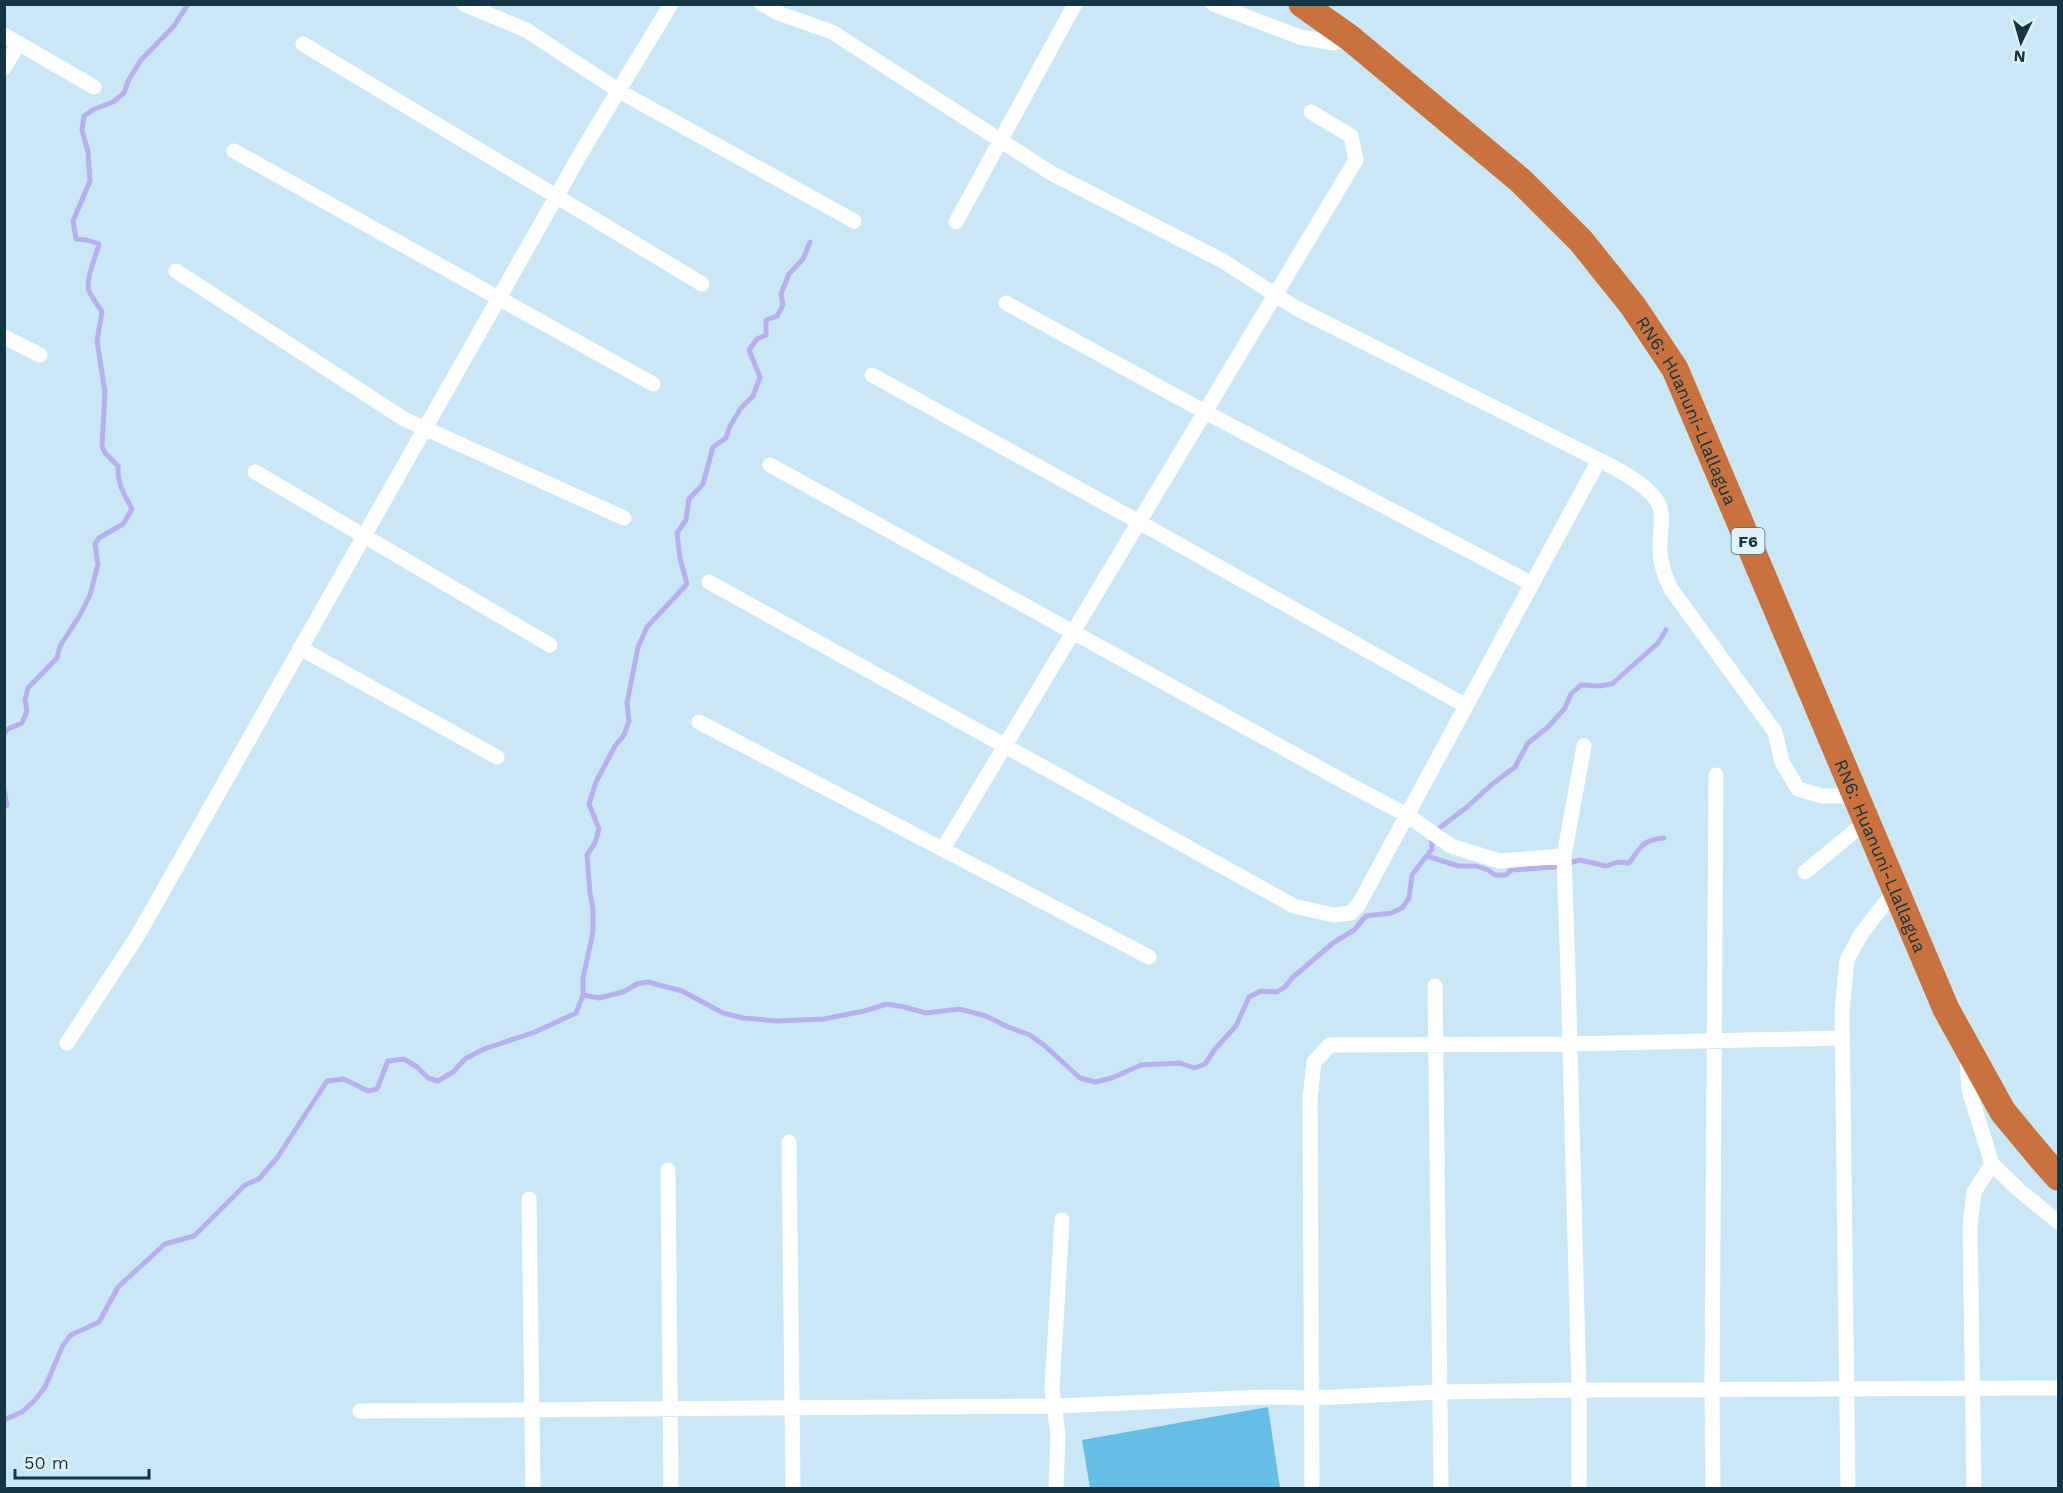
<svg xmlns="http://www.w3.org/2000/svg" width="2063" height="1493" viewBox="0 0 2063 1493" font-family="'Work Sans',sans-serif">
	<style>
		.green { fill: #66bee7 }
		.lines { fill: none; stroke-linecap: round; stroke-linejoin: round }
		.stream { stroke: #b8b0ee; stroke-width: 5 }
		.street { stroke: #fff; stroke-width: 15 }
		.highway { stroke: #c9723d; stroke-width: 27 }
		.labels { text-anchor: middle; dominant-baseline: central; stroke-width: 6; stroke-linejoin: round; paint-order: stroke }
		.shield { fill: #e3f2f9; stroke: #526e7a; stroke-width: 1.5 }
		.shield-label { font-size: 16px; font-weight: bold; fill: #143544 }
		.street-label { font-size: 18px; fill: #143544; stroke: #e3f2f9 }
	</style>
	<rect width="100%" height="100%" fill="#cae7f6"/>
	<path class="green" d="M1268,1407L1280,1488H1090L1082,1440Z"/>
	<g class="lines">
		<path class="stream" d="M4,734L8,729L22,723L27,711L25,700L28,688L57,658L60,646L80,615L90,595L98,564L95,544L99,538L123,524L132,509C124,494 117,484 118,466L105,453L102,446L105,392L97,341L102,312C98,305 92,298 89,291C85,279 96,257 99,244L87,240L76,239L73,221L90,181L88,152L82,130L84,116L94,109L113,102L124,93L128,81L141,60L174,26L188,4
			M4,790L7,805L4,807
			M1427,856L1458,866H1476L1488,870L1495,875H1506L1511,870L1555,867L1580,860L1606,866L1618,862L1629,863C1641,847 1642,840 1664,838
			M583,995L599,998L623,992L637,984L648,982L682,991L723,1013L743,1018L777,1021L824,1019L864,1011L887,1004L904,1007L926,1013L959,1009L986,1016L1008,1027L1030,1035L1045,1046L1080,1078L1095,1082L1112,1078L1141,1065L1180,1063L1194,1068L1205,1064L1215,1049L1236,1026L1249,997L1261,991L1277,992L1285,987L1292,978L1333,943L1354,930L1366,916L1391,913L1402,908L1409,898L1412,875L1432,849V840L1437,830L1467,807L1491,785L1515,767L1528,743L1548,727L1565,708L1571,694L1581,685L1600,686L1612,684L1658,643L1666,630
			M4,1420L22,1412L34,1401L45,1387L63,1345L71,1335L99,1322L118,1287L165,1244L194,1236L245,1185L259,1179L277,1158L327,1081L344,1079L368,1091L377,1089L388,1061L404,1059L417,1067L428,1078L438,1081L453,1072L465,1059L484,1049L535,1032L576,1013L583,995V978L593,932V908L590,894L587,855L595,843L599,829L589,804L596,782L615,746L624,735L629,721L627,703L638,647L647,627L687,584L680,558L677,533L686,520L689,499L703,484L713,447L726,438L730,426L741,408L753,396L760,377L749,350L757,339L766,335V320L777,316L783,305L781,294L789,274L803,259L810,242"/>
		<path class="street" d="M464,4L526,30L619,91L854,221
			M762,4L778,13L832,32L1051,173L1223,261L1296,308L1615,468C1630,477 1649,487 1658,503C1665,517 1659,535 1660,549C1660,564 1665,576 1671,589L1775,732L1782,762L1798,789L1822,796H1856
			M1213,4L1300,37L1334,43L1350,38
			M4,35L94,87
			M303,44L702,284
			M4,68L19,43
			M234,151L653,384
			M956,222L1075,4
			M176,271L404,419L624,518
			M1006,303L1205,412L1532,584
			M4,337L40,355
			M872,375L1139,522L1466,706
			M770,465L1352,786L1407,815L1451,846L1499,861L1564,856
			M255,472L550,645
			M709,582L1294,906L1333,915L1351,913L1359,904L1599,460
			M300,648L497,757
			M699,722L1149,957
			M943,849L1356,160L1351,136L1311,112
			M1805,872L1867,821
			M1435,986L1441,1488
			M67,1043L138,935L585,146L671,4
			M1967,1058L1969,1090L1992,1164L2020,1191L2058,1222
			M789,1142L793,1488
			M668,1170L671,1488
			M529,1199L533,1488
			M360,1411L1056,1406L1264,1397L1313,1398L1439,1392L1579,1390L2058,1388
			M1056,1488L1058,1435L1052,1390L1062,1220
			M1312,1488L1310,1099L1314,1062L1330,1045L1570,1044L1841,1038
			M1579,1488V1390L1568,972L1564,856L1584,746
			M1713,1488L1712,1388L1716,775
			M1848,1488L1842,1012L1847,960L1861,934L1896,889
			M1974,1488L1970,1226L1974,1192L1992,1164"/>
		<path class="highway" id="s1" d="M1302,4L1350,38L1521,181L1581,241L1633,306L1675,369L1946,1009L2003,1112L2043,1160L2058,1177"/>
	</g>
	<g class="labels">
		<rect class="shield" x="1731.5" y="528" width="33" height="26" rx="4.5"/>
		<g class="shield-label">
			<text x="1748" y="541">F6</text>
		</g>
		<g class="street-label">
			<text stroke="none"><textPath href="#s1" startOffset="568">RN6: Huanuni-Llallagua</textPath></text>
			<text stroke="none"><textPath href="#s1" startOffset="1054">RN6: Huanuni-Llallagua</textPath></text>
		</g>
	</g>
	<rect width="2063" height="1493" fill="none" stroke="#143544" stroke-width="12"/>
	<g transform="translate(2021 42) rotate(185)" stroke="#e3f2f9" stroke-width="4.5" paint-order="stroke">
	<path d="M0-4.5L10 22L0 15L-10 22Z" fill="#143544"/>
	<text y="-9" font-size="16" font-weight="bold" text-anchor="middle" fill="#143544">N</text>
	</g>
	<path d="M15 1469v9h134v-9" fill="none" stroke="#143544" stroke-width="3"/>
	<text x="24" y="1469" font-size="18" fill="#143544" stroke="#e3f2f9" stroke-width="4.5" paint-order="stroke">50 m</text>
</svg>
